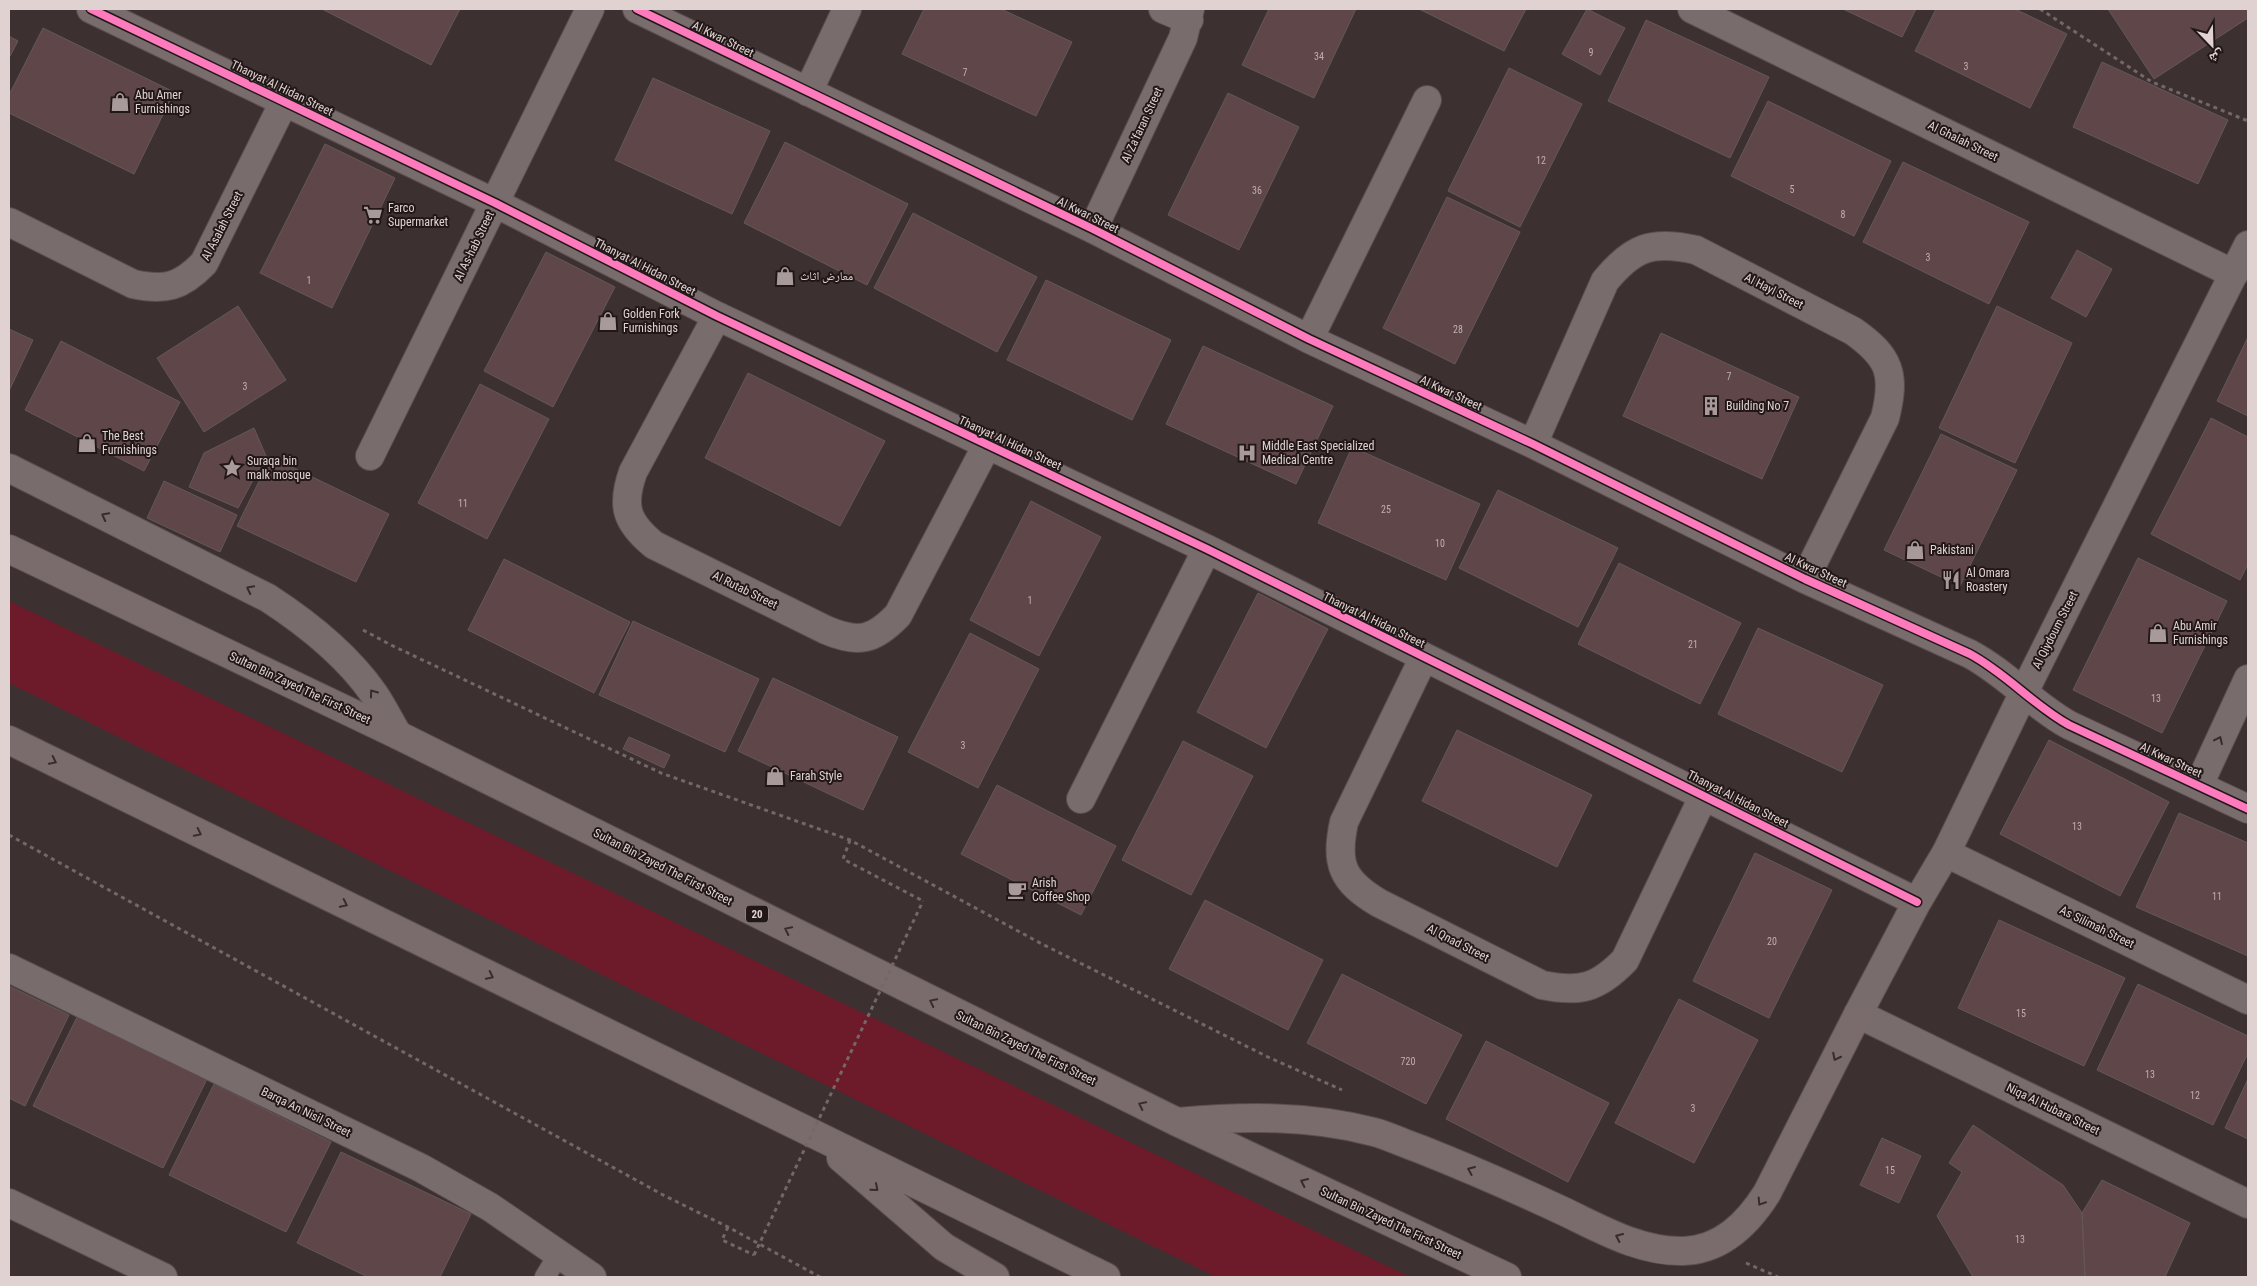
<svg xmlns="http://www.w3.org/2000/svg" width="2257" height="1286" viewBox="0 0 2257 1286" font-family="'Roboto Condensed','Noto Naskh Arabic',sans-serif">
	<style>
		.green { fill: #6d1a2a }
		.building { fill: #5f4649; stroke: #635859 }
		.lines { fill: none; stroke-linecap: round; stroke-linejoin: round }
		.service-casing { stroke: #5a4e4f; stroke-width: 22 }
		.minor-casing { stroke: #5a4e4f; stroke-width: 30 }
		.primary-casing { stroke: #5a4e4f; stroke-width: 30 }
		.path { stroke: #746768; stroke-width: 3; stroke-dasharray: 4 4; stroke-linecap: butt }
		.service { stroke: #796c6c; stroke-width: 20 }
		.minor { stroke: #796c6c; stroke-width: 28 }
		.primary { stroke: #7a6c6c; stroke-width: 28 }
		.path-bridge { stroke: #746768; stroke-width: 3; stroke-dasharray: 4 4; stroke-linecap: butt }
		.cycleway-casing { stroke: #211717; stroke-width: 11 }
		.cycleway { stroke: #fd7abc; stroke-width: 8 }
		.oneway { stroke: #372c2c }
		.labels { text-anchor: middle; dominant-baseline: central; stroke-width: 4; stroke-linejoin: round; paint-order: stroke }
		.number-label { font-size: 10px; fill: #c0afb0 }
		.shield { fill: #211717; stroke: #a79a9a; stroke-width: 1 }
		.shield-label { font-size: 11px; font-weight: bold; fill: #e1d2d2 }
		.street-label { font-size: 12px; fill: #e1d2d2; stroke: #211717 }
		.poi-label { font-size: 12px; fill: #e1d2d2; stroke: #211717; text-anchor: start }
	</style>
	<rect width="100%" height="100%" fill="#3d3031"/>
	<path class="green" d="M9,601L1410,1277H1216L9,683Z"/>
	<path class="building" d="M322,9H460L431,65Z
		M924,9H1001L1072,42L1036,116L902,54Z
		M1269,9H1356L1314,98L1242,65Z
		M1419,9H1526L1504,51Z
		M1587,9L1625,28L1600,75L1562,54Z
		M1843,9H1916L1902,37Z
		M1936,9H2015L2067,34L2030,108L1915,51Z
		M2108,9H2248V18L2154,79Z
		M1646,20L1769,77L1730,158L1608,101Z
		M43,28L174,92L134,174L9,113V95Z
		M9,36L18,41L9,58Z
		M2102,62L2228,120L2198,184L2073,127Z
		M1509,68L1582,104L1520,227L1448,191Z
		M653,78L770,131L732,214L615,160Z
		M1228,93L1299,127L1239,250L1168,215Z
		M1768,101L1891,161L1854,236L1731,176Z
		M785,142L908,204L867,285L744,223Z
		M325,144L395,178L332,308L260,273Z
		M1903,162L2029,222L1989,304L1863,242Z
		M1447,197L1520,232L1455,364L1383,328Z
		M913,213L1037,277L997,352L874,288Z
		M2077,250L2112,269L2086,317L2051,298Z
		M546,252L615,287L553,407L484,371Z
		M1046,280L1171,340L1132,420L1007,360Z
		M238,306L286,380L204,432L157,358Z
		M1997,306L2072,343L2015,463L1939,428Z
		M9,329L33,340L9,391Z
		M1661,333L1799,397L1762,479L1623,416Z
		M2248,337V416L2217,401Z
		M61,341L180,402L144,471L25,410Z
		M1203,346L1333,406L1296,484L1166,424Z
		M748,373L885,441L840,526L705,458Z
		M480,384L549,419L487,539L418,503Z
		M2211,418L2248,437V564L2240,580L2151,534Z
		M254,428L266,456L238,508L189,487L204,453Z
		M1941,434L2017,470L1960,586L1884,550Z
		M1352,447L1480,504L1446,580L1318,523Z
		M271,457L389,514L356,582L237,526Z
		M164,481L237,515L220,552L147,518Z
		M1498,490L1618,548L1578,627L1459,568Z
		M1031,501L1101,537L1039,656L970,620Z
		M2138,558L2227,601L2162,733L2073,690Z
		M504,559L630,622L594,693L468,630Z
		M1619,563L1741,623L1700,704L1578,644Z
		M1258,593L1328,629L1266,748L1197,712Z
		M633,621L759,679L725,752L599,695Z
		M1758,628L1883,685L1842,772L1718,714Z
		M970,633L1039,669L978,788L908,752Z
		M773,678L898,737L863,810L738,751Z
		M1457,730L1592,795L1557,867L1422,801Z
		M629,737L670,755L664,768L623,749Z
		M2049,740L2169,802L2120,896L2000,834Z
		M1183,741L1253,776L1191,895L1122,860Z
		M997,785L1116,846L1081,915L961,854Z
		M2179,813L2248,843V956L2136,907Z
		M1755,853L1832,890L1769,1018L1693,981Z
		M1205,900L1323,960L1288,1030L1169,969Z
		M1999,920L2125,978L2084,1066L1958,1008Z
		M1342,974L1462,1035L1426,1104L1307,1043Z
		M2138,984L2248,1036V1053L2213,1125L2097,1070Z
		M9,986L69,1015L25,1106L9,1098Z
		M1679,999L1758,1040L1694,1163L1615,1123Z
		M78,1015L208,1077L163,1168L33,1106Z
		M1486,1041L1609,1103L1568,1182L1446,1119Z
		M2248,1079V1139L2225,1128Z
		M214,1084L331,1142L286,1232L169,1175Z
		M1973,1125L2063,1185L2082,1213L2085,1277H1973L1937,1216L1962,1172L1949,1163Z
		M1882,1138L1921,1156L1899,1203L1860,1185Z
		M341,1152L471,1214L440,1277H368L297,1243Z
		M2102,1180L2190,1223L2165,1277H2085L2082,1213Z"/>
	<g class="lines">
		<g class="service-casing">
			<path id="service" d="M545,1277L559,1254"/>
		</g>
		<g class="minor-casing">
			<path id="minor" d="M91,9L495,203L717,316L1207,549L1917,902
				M637,9L1093,229L1309,339L1533,444L1805,579L1970,654C2007,674 2033,705 2069,725L2248,809
				M1163,9L1189,20
				M1692,9L2234,274
				M808,92L847,9
				M9,222L133,284C165,291 181,287 204,263L284,102
				M1093,229L1183,38L1190,9
				M2248,245L2024,692L1946,853L1917,902L1858,1014L2248,1204
				M717,316L633,472C621,506 626,522 654,545L826,630C859,644 874,640 898,615L987,445
				M1309,339L1427,100
				M1533,444L1605,281C1633,247 1652,240 1696,250L1853,331C1890,357 1896,374 1885,418L1805,579
				M370,456L590,9
				M9,468L268,598C308,624 347,655 374,694C383,707 390,722 398,735
				M1424,657L1344,822C1335,864 1342,881 1379,903L1542,985C1580,993 1598,988 1625,960L1704,795
				M2199,785L2248,679
				M1081,799L1207,549
				M1946,853L2248,1000
				M9,968L421,1168L490,1207L592,1277
				M9,1203L163,1277"/>
		</g>
		<g class="primary-casing">
			<path id="primary" d="M9,549L398,735L1177,1122L1507,1277
				M9,740L1106,1277
				M1178,1122C1243,1116 1310,1115 1374,1132C1389,1136 1405,1144 1420,1149C1468,1168 1516,1189 1563,1211C1601,1229 1640,1252 1683,1251C1722,1250 1748,1223 1767,1193L1858,1014
				M841,1158L944,1247L995,1277"/>
		</g>
		<path class="path" d="M2040,9L2152,82L2248,121
			M363,630L391,645L661,773L850,840L1042,944L1268,1057L1342,1090
			M9,835L665,1196L728,1227L820,1277
			M850,840L843,859L923,901
			M728,1227L722,1240L754,1255
			M1746,1263L1778,1277"/>
		<use href="#service" class="service"/>
		<use href="#minor" class="minor"/>
		<use href="#primary" class="primary"/>
		<path class="path-bridge" d="M754,1255L923,901"/>
		<g class="cycleway-casing">
			<path id="cycleway" d="M91,9L495,203L717,316L1207,549L1917,902
				M637,9L1093,229L1309,339L1533,444L1805,579L1970,654C2007,674 2033,705 2069,725L2248,809"/>
		</g>
		<use href="#cycleway" class="cycleway"/>
	</g>
	<defs><path id="oneway-chevron" d="M-2-3.5L2.5 0L-2 3.5" fill="none" stroke-width="1.6" stroke-linecap="round" stroke-linejoin="round" transform="scale(1.25)"/></defs>
	<g class="oneway">
		<use href="#oneway-chevron" transform="translate(105 516) rotate(-153)"/>
		<use href="#oneway-chevron" transform="translate(250 589) rotate(-153)"/>
		<use href="#oneway-chevron" transform="translate(373 693) rotate(-126)"/>
		<use href="#oneway-chevron" transform="translate(2219 740) rotate(-65)"/>
		<use href="#oneway-chevron" transform="translate(53 761) rotate(26)"/>
		<use href="#oneway-chevron" transform="translate(198 833) rotate(26)"/>
		<use href="#oneway-chevron" transform="translate(344 904) rotate(26)"/>
		<use href="#oneway-chevron" transform="translate(788 930) rotate(-154)"/>
		<use href="#oneway-chevron" transform="translate(490 976) rotate(26)"/>
		<use href="#oneway-chevron" transform="translate(933 1002) rotate(-154)"/>
		<use href="#oneway-chevron" transform="translate(1836 1057) rotate(117)"/>
		<use href="#oneway-chevron" transform="translate(1142 1105) rotate(-154)"/>
		<use href="#oneway-chevron" transform="translate(1471 1170) rotate(-157)"/>
		<use href="#oneway-chevron" transform="translate(1304 1182) rotate(-155)"/>
		<use href="#oneway-chevron" transform="translate(875 1188) rotate(41)"/>
		<use href="#oneway-chevron" transform="translate(1761 1202) rotate(123)"/>
		<use href="#oneway-chevron" transform="translate(1619 1237) rotate(-155)"/>
	</g>
	<defs>
		<g id="shop-bare" transform="scale(1.5)"><path d="M-5-2.5h2.3a2.7 3.5 0 0 1 5.4 0H5L5.5 6h-11ZM-1.5-2.5h3a1.5 2.3 0 0 0-3 0Z" fill="#a8999a" stroke="#211717" stroke-width="2.5" paint-order="stroke"/></g>
		<g id="supermarket-bare" transform="scale(1.5)"><path d="M-6-5.5h2.5l.6 2H6L4.5 2H-2.5L-4.4-4H-6ZM-1.5 3.2a1.3 1.3 0 1 0 .1 0ZM3 3.2a1.3 1.3 0 1 0 .1 0Z" fill="#a8999a" stroke="#211717" stroke-width="2.5" paint-order="stroke"/></g>
		<g id="building-bare" transform="scale(1.5)"><path d="M-4-6H4V6H1V3H-1V6H-4ZM-2.5-4.3h1.7v1.8h-1.7ZM.8-4.3h1.7v1.8H.8ZM-2.5-1h1.7V.8h-1.7ZM.8-1h1.7V.8H.8Z" fill="#a8999a" stroke="#211717" stroke-width="2.5" paint-order="stroke"/></g>
		<g id="hospital-bare" transform="scale(1.5)"><path d="M-5-5h3v3.5h4V-5h3V5h-3V1.5h-4V5h-3Z" fill="#a8999a" stroke="#211717" stroke-width="2.5" paint-order="stroke"/></g>
		<g id="sight-bare" transform="scale(1.5)"><path d="M0-6L1.8-2.2L6-1.7L2.9 1.2L3.7 5.4L0 3.3L-3.7 5.4L-2.9 1.2L-6-1.7L-1.8-2.2Z" fill="#a8999a" stroke="#211717" stroke-width="2.5" paint-order="stroke"/></g>
		<g id="restaurant-bare" transform="scale(1.5)"><path d="M-5-6h1v4h1v-4h1v4h1v-4h1v5L-1.5 .5V6h-2V.5L-5-1ZM5-6V6H3V1.5H1.5Q1.5-4 5-6Z" fill="#a8999a" stroke="#211717" stroke-width="2.5" paint-order="stroke"/></g>
		<g id="cafe-bare" transform="scale(1.5)"><path d="M-5.5-4.5H6V0H3Q3 3.5 0 3.5H-2.5Q-5.5 3.5-5.5 0ZM3-3.2v2h1.7v-2ZM-6 4.5H4V6H-6Z" fill="#a8999a" stroke="#211717" stroke-width="2.5" paint-order="stroke"/></g>
	</defs>
	<g fill-rule="evenodd">
		<use href="#shop-bare" x="120" y="102"/>
		<use href="#supermarket-bare" x="373" y="215"/>
		<use href="#shop-bare" x="785" y="276"/>
		<use href="#shop-bare" x="608" y="321"/>
		<use href="#building-bare" x="1711" y="406"/>
		<use href="#shop-bare" x="87" y="443"/>
		<use href="#hospital-bare" x="1247" y="453"/>
		<use href="#sight-bare" x="232" y="468"/>
		<use href="#shop-bare" x="1915" y="550"/>
		<use href="#restaurant-bare" x="1951" y="580"/>
		<use href="#shop-bare" x="2158" y="633"/>
		<use href="#shop-bare" x="775" y="776"/>
		<use href="#cafe-bare" x="1017" y="890"/>
	</g>
	<g class="labels">
		<g class="number-label">
			<text x="1591" y="52">9</text>
			<text x="1319" y="56">34</text>
			<text x="1966" y="66">3</text>
			<text x="965" y="72">7</text>
			<text x="1541" y="160">12</text>
			<text x="1792" y="189">5</text>
			<text x="1257" y="190">36</text>
			<text x="1843" y="214">8</text>
			<text x="1928" y="257">3</text>
			<text x="309" y="280">1</text>
			<text x="1458" y="329">28</text>
			<text x="1729" y="376">7</text>
			<text x="245" y="386">3</text>
			<text x="463" y="503">11</text>
			<text x="1386" y="509">25</text>
			<text x="1440" y="543">10</text>
			<text x="1030" y="600">1</text>
			<text x="1693" y="644">21</text>
			<text x="2156" y="698">13</text>
			<text x="963" y="745">3</text>
			<text x="2077" y="826">13</text>
			<text x="2217" y="896">11</text>
			<text x="1772" y="941">20</text>
			<text x="2021" y="1013">15</text>
			<text x="1408" y="1061">720</text>
			<text x="2150" y="1074">13</text>
			<text x="2195" y="1095">12</text>
			<text x="1693" y="1108">3</text>
			<text x="1890" y="1170">15</text>
			<text x="2020" y="1239">13</text>
		</g>
		<rect class="shield" x="746" y="905.5" width="22" height="17" rx="4"/>
		<g class="shield-label">
			<text x="757" y="914">20</text>
		</g>
		<g class="street-label">
			<text transform="translate(723 39) rotate(26)">Al Kwar Street</text>
			<text transform="translate(282 88) rotate(26)">Thanyat Al Hidan Street</text>
			<text transform="translate(1142 125) rotate(-65)">Al Za'faran Street</text>
			<text transform="translate(1963 141) rotate(26)">Al Ghalah Street</text>
			<text transform="translate(1088 215) rotate(26)">Al Kwar Street</text>
			<text transform="translate(222 226) rotate(-63)">Al Asalah Street</text>
			<text transform="translate(474 246) rotate(-64)">Al As-hab Street</text>
			<text transform="translate(645 267) rotate(27)">Thanyat Al Hidan Street</text>
			<text transform="translate(1774 291) rotate(27)">Al Hayl Street</text>
			<text transform="translate(1451 393) rotate(25)">Al Kwar Street</text>
			<text transform="translate(1010 443) rotate(25)">Thanyat Al Hidan Street</text>
			<text transform="translate(1816 570) rotate(25)">Al Kwar Street</text>
			<text transform="translate(745 590) rotate(26)">Al Rutab Street</text>
			<text transform="translate(1374 620) rotate(26)">Thanyat Al Hidan Street</text>
			<text transform="translate(2055 630) rotate(-63)">Al Qiydoum Street</text>
			<text transform="translate(300 688) rotate(25)">Sultan Bin Zayed The First Street</text>
			<text transform="translate(2171 760) rotate(25)">Al Kwar Street</text>
			<text transform="translate(1738 799) rotate(27)">Thanyat Al Hidan Street</text>
			<text transform="translate(663 867) rotate(27)">Sultan Bin Zayed The First Street</text>
			<text transform="translate(2097 927) rotate(26)">As Silimah Street</text>
			<text transform="translate(1458 943) rotate(27)">Al Qnad Street</text>
			<text transform="translate(1026 1048) rotate(26)">Sultan Bin Zayed The First Street</text>
			<text transform="translate(2053 1109) rotate(26)">Niqa Al Hubara Street</text>
			<text transform="translate(306 1112) rotate(26)">Barqa An Nisil Street</text>
			<text transform="translate(1391 1223) rotate(25)">Sultan Bin Zayed The First Street</text>
		</g>
		<g class="poi-label">
			<text x="135" y="95">Abu Amer<tspan x="135" dy="14">Furnishings</tspan></text>
			<text x="388" y="208">Farco<tspan x="388" dy="14">Supermarket</tspan></text>
			<text x="800" y="276">معارض اثاث</text>
			<text x="623" y="314">Golden Fork<tspan x="623" dy="14">Furnishings</tspan></text>
			<text x="1726" y="406">Building No 7</text>
			<text x="102" y="436">The Best<tspan x="102" dy="14">Furnishings</tspan></text>
			<text x="1262" y="446">Middle East Specialized<tspan x="1262" dy="14">Medical Centre</tspan></text>
			<text x="247" y="461">Suraqa bin<tspan x="247" dy="14">malk mosque</tspan></text>
			<text x="1930" y="550">Pakistani</text>
			<text x="1966" y="573">Al Omara<tspan x="1966" dy="14">Roastery</tspan></text>
			<text x="2173" y="626">Abu Amir<tspan x="2173" dy="14">Furnishings</tspan></text>
			<text x="790" y="776">Farah Style</text>
			<text x="1032" y="883">Arish<tspan x="1032" dy="14">Coffee Shop</tspan></text>
		</g>
	</g>
	<rect width="2257" height="1286" fill="none" stroke="#e1d2d2" stroke-width="20"/>
	<g transform="translate(2212 45) rotate(157)" stroke="#211717" stroke-width="4" paint-order="stroke">
	<path d="M0-4L9 19L0 12L-9 19Z" fill="#e1d2d2"/>
	<text y="-8" font-size="14" font-weight="bold" text-anchor="middle" fill="#e1d2d2">ش</text>
	</g>
</svg>
